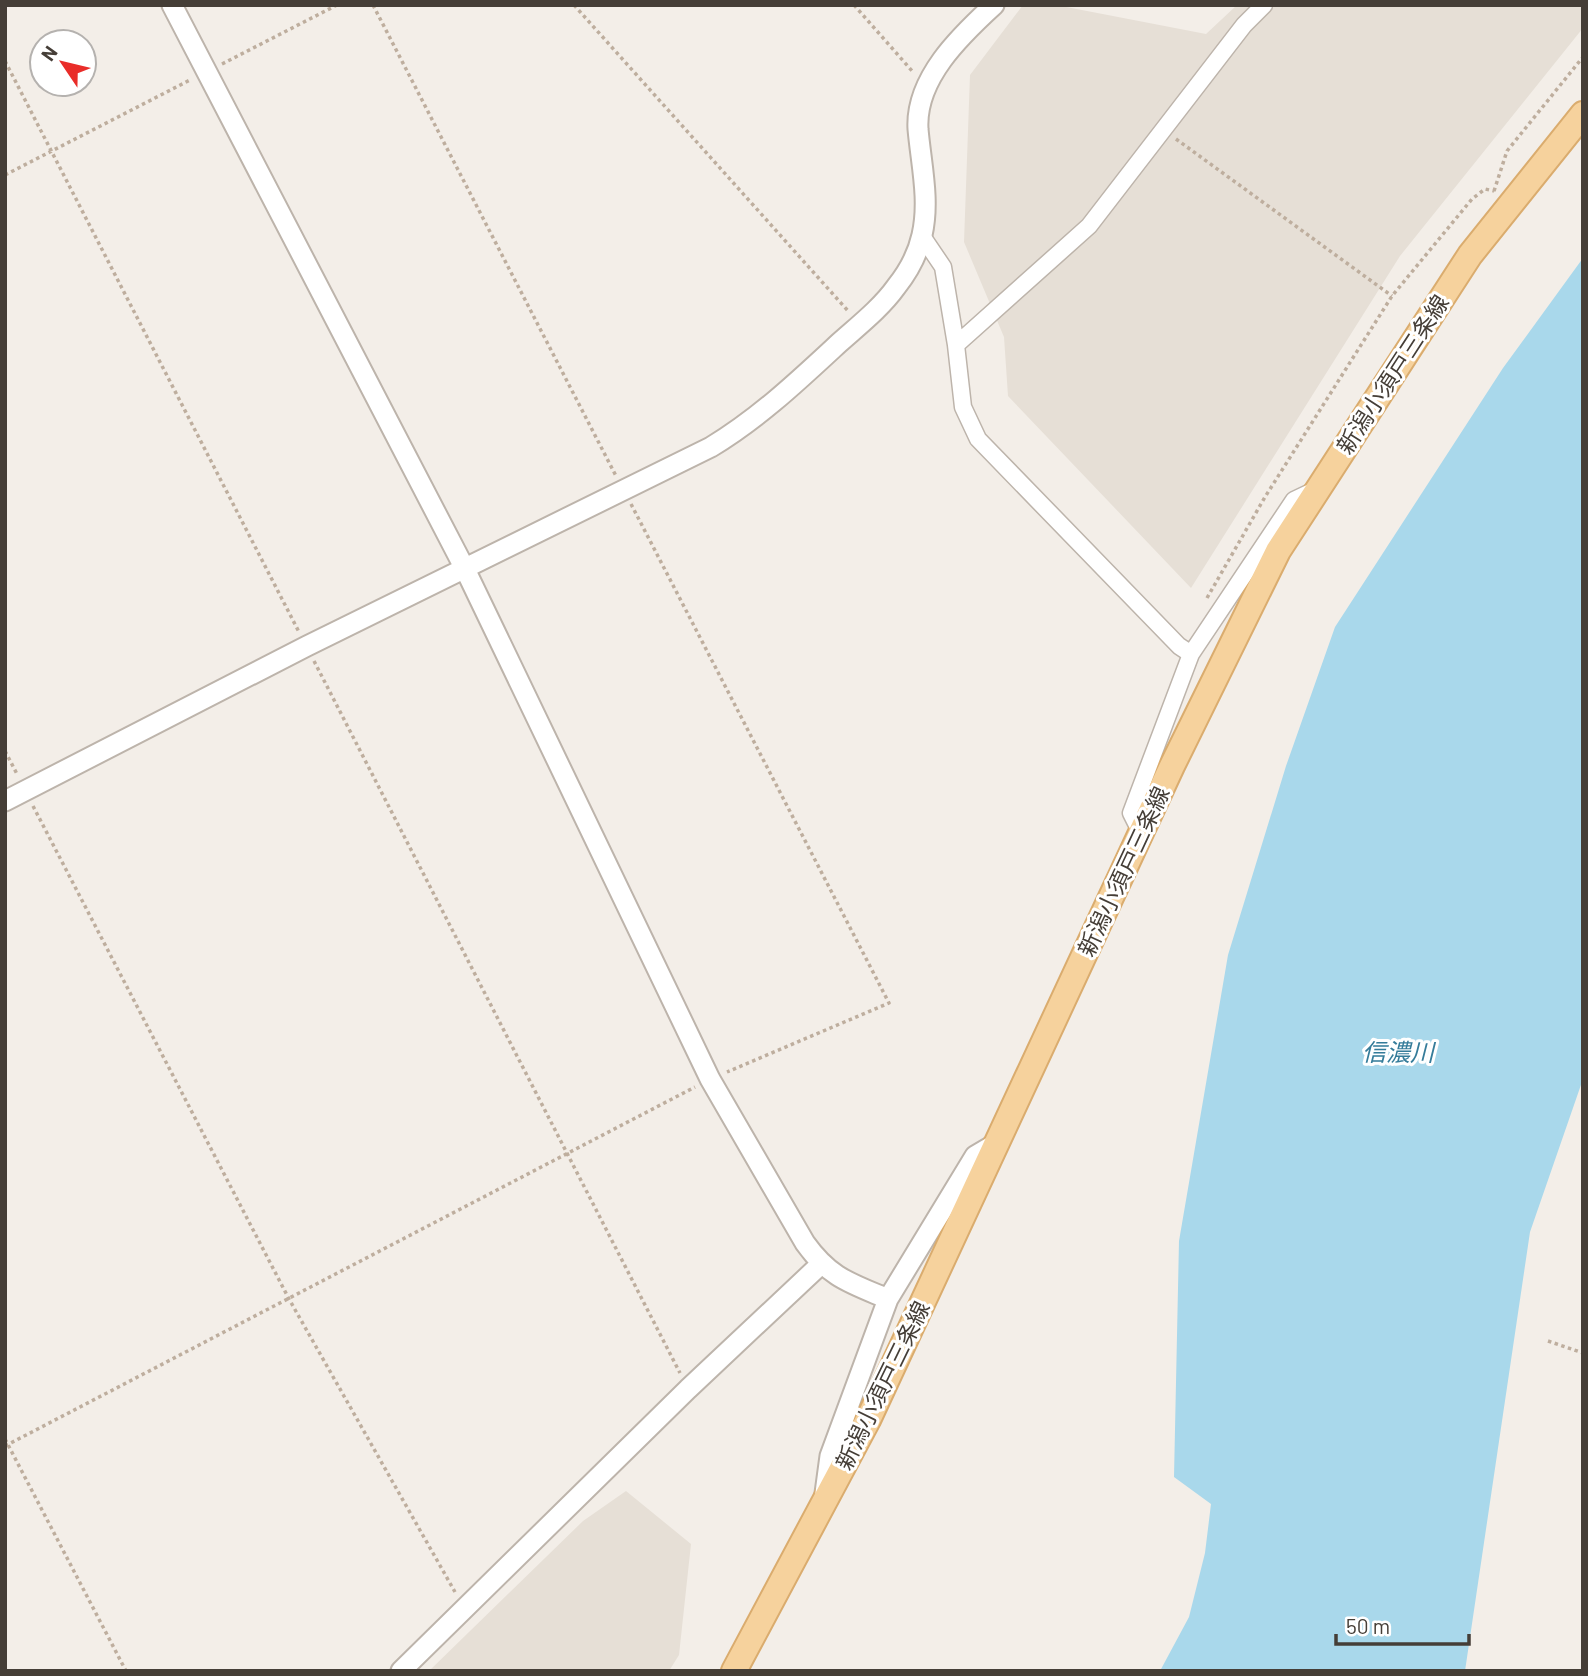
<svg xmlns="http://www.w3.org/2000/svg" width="1588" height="1676" viewBox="0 0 1588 1676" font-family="Barlow,'Noto Sans JP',sans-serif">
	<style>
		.residential { fill: #e6dfd6 }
		.water { fill: #a9d8eb }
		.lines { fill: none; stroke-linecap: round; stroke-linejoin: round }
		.minor-casing { stroke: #bdb4ab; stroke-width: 19 }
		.tertiary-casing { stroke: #bdb4ab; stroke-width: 23 }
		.primary-casing { stroke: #daac6e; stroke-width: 28 }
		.path { stroke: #beae9e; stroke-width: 3.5; stroke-dasharray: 3.5 3.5; stroke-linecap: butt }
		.minor { stroke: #fff; stroke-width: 16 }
		.tertiary { stroke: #fff; stroke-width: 19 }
		.primary { stroke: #f6d29d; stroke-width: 24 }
		.labels { text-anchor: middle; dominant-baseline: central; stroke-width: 6; stroke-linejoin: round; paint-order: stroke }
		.street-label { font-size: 23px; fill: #453e37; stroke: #fff }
		.water-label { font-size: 24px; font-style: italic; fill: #357c9a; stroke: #fff }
	</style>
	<rect width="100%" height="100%" fill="#f3eee8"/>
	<path class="residential" d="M1023,5H1056L1206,34L1237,5H1583V28L1400,256L1191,588L1008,396L1004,337L964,242L970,75Z
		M626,1491L691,1544L679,1655L669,1671H429L583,1521Z"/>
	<path class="water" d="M1583,258V1079L1530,1232L1465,1671H1160L1189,1617L1205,1553L1211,1504L1174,1477L1179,1241L1228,955L1286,766L1335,627L1503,368Z"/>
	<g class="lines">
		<g class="minor-casing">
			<path id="minor" d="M922,236L943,267L956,345L963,407L978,439L1179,646L1191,654
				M956,345L1089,226L1244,25L1264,5
				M1141,833L1131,813L1191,654L1294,500L1315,490"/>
		</g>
		<g class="tertiary-casing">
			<path id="tertiary" d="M172,5L465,569L710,1079L805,1243C830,1278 850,1283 888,1299
				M5,801L307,646L711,447C759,418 798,381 839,343C858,326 881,308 896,287C908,272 918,253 922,235C930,200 921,164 918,129C915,79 960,36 994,5
				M825,1493L830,1456L888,1299L975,1156L997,1143
				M401,1671L688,1389L821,1264"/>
		</g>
		<g class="primary-casing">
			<path id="primary" d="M734,1671L868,1420L1172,766L1278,551L1470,255L1583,114"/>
		</g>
		<path class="path" d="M373,5L616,476
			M574,5L849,312
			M854,5L913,72
			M5,61L299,632
			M222,64L337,5
			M1176,139L1392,296
			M5,175L190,80
			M1494,191L1507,151L1583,57
			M631,504L889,1003L727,1072
			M1207,598L1265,497L1392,296L1472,199L1485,189L1494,191
			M314,661L680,1373
			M5,751L17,774
			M33,806L289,1299L455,1592
			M1548,1341L1583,1353
			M5,1439L126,1671
			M5,1446L695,1087"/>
		<use href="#minor" class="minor"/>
		<use href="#tertiary" class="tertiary"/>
		<use href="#primary" class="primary"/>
	</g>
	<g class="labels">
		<g class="street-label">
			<text transform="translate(1392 374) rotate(-57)">新潟小須戸三条線</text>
			<text transform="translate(1123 871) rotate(-65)">新潟小須戸三条線</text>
			<text transform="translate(882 1385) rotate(-64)">新潟小須戸三条線</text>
		</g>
		<g class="water-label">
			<text x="1398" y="1051">信濃川</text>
		</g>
	</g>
	<rect width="1588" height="1676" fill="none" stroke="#453e37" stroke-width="14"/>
	<g transform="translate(63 63) rotate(305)"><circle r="33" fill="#ffffff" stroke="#b5b2af" stroke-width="2"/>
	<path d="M0-5L12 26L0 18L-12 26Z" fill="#e92d29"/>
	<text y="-10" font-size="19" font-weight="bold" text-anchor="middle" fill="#453e37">N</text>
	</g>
	<path d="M1336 1634v10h133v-10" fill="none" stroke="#453e37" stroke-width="3.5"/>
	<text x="1346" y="1634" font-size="21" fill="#453e37" stroke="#ffffff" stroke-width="5" paint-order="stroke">50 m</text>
</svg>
